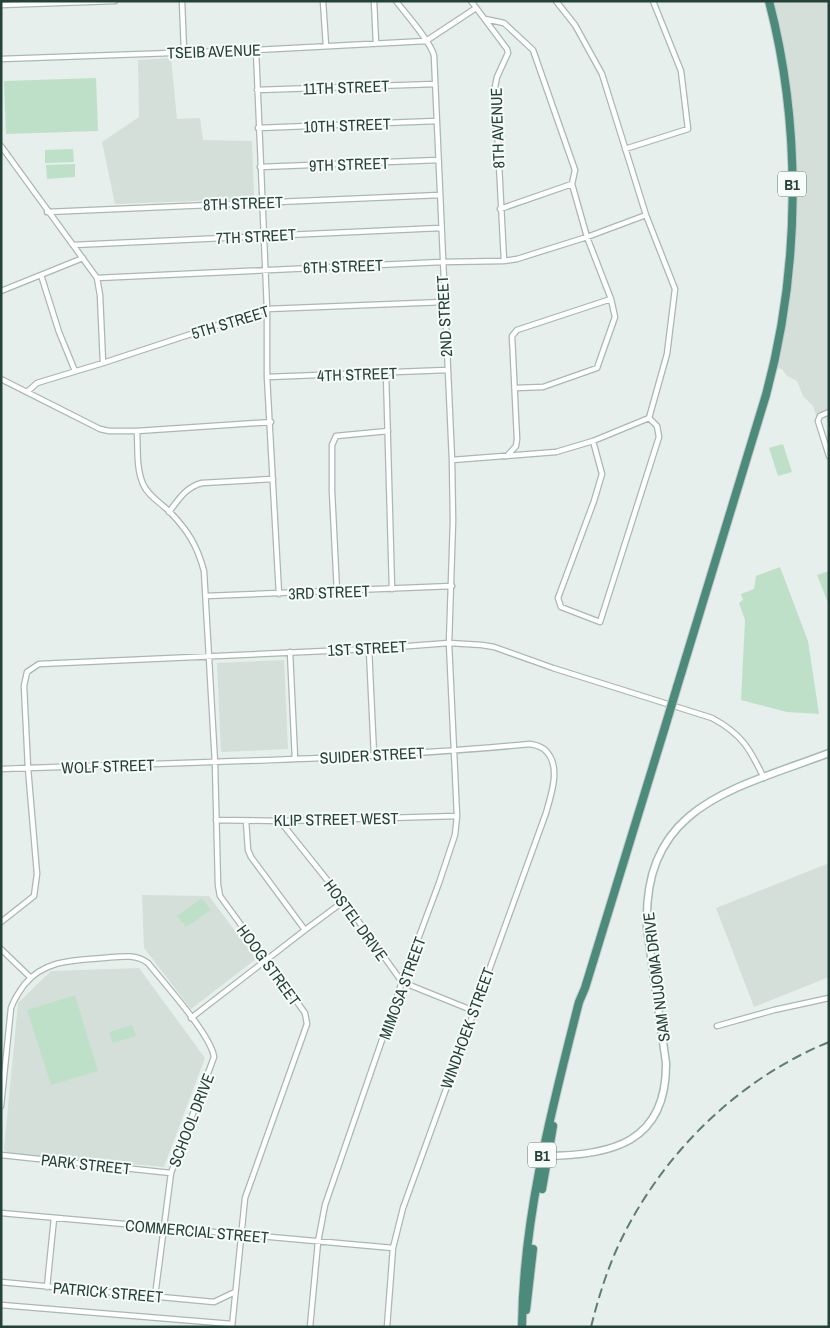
<svg xmlns="http://www.w3.org/2000/svg" width="830" height="1328" viewBox="0 0 830 1328" font-family="'Archivo Narrow',sans-serif">
	<style>
		.built { fill: #d4dfda }
		.green { fill: #bfe0c8 }
		.lines { fill: none; stroke-linecap: round; stroke-linejoin: round }
		.minor-casing { stroke: #a8b8b2; stroke-width: 7 }
		.secondary-casing { stroke: #a4bbb3; stroke-width: 9 }
		.trunk-casing { stroke: #c2cac8; stroke-width: 10 }
		.minor { stroke: #fff; stroke-width: 4.5 }
		.secondary { stroke: #fff; stroke-width: 6 }
		.trunk { stroke: #4c8a7c; stroke-width: 8 }
		.rail { stroke: #5f7d75; stroke-width: 2; stroke-dasharray: 10 5; stroke-linecap: butt }
		.trunk-bridge-casing { stroke: #c2cac8; stroke-width: 10; stroke-linecap: butt }
		.trunk-bridge { stroke: #4c8a7c; stroke-width: 8 }
		.labels { text-anchor: middle; dominant-baseline: central; stroke-width: 4; stroke-linejoin: round; paint-order: stroke }
		.shield { fill: #f7fbf9; stroke: #637a73; stroke-width: 1 }
		.shield-label { font-size: 15px; font-weight: bold; fill: #24423a }
		.street-label { font-size: 16px; fill: #24423a; stroke: #f7fbf9 }
	</style>
	<rect width="100%" height="100%" fill="#e6efeb"/>
	<path class="built" d="M769,1H829V425L824,414L818,421L813,406L803,396L797,381L787,376L782,369L773,367L790,256V125Z
		M171,58L177,119L200,118L203,140L252,141L254,195L249,199L115,204L102,142L139,117L138,60Z
		M284,660L288,749L221,752L217,663Z
		M829,863V977L754,1007L716,908Z
		M142,895L209,896L256,959L191,1009L144,948Z
		M139,968L205,1058L164,1167L8,1153L4,1149L18,1003L51,971Z"/>
	<path class="green" d="M96,78L98,131L6,134L4,81Z
		M73,149L74,162L45,163V150Z
		M75,164V177L47,179L46,165Z
		M783,444L792,472L778,476L769,448Z
		M780,567L808,641L819,714L787,712L741,700L745,620L739,603L743,600L741,594L754,589L756,576Z
		M829,571V605L817,575Z
		M202,898L211,910L186,927L177,916Z
		M75,995L98,1071L51,1085L27,1010Z
		M132,1025L136,1036L113,1043L109,1032Z"/>
	<g class="lines">
		<g class="minor-casing">
			<path id="minor" d="M182,1L184,51
				M323,1L326,46
				M374,1L376,43
				M471,1L507,49L508,53L497,77L495,87L504,261
				M556,1L575,25L602,74L646,215L675,289L667,354L649,418
				M1,5L115,1
				M485,19L504,23L533,50L575,170L572,184L587,237L611,299L615,317L597,368L543,387L515,388
				M426,41L476,8
				M256,50L267,309V377L279,594
				M1,59L256,50L426,41
				M257,90L435,84
				M258,128L436,121
				M1,146L97,278L100,295L103,363
				M625,149L688,129L681,71L653,1
				M260,167L438,160
				M500,209L572,184
				M47,212L440,195
				M73,245L440,228
				M41,275L59,332L75,371
				M97,278L442,262L504,261L517,259L587,237L646,215
				M1,291L83,258
				M386,373L392,589
				M267,377L447,370
				M1,379L100,429L109,431H137C138,448 136,468 143,484C148,496 161,503 170,512C188,531 197,545 204,571L215,763L218,885L220,896L305,1013L307,1024L245,1198L232,1327
				M27,392L37,383L103,363L267,309L444,302
				M829,412L820,416L818,421L829,456
				M137,431L271,422
				M593,441L602,474L594,501L558,598L561,607L600,622L659,437L657,426L649,418
				M507,456L516,446L517,439L512,336L517,330L611,299
				M452,460L556,452L593,441L649,418
				M169,512C179,499 186,487 202,483L273,479
				M337,592L332,491V445L336,436L388,431
				M206,596L452,586
				M369,649L374,756
				M290,652L295,759
				M1,769C178,762 354,761 530,744C536,745 543,747 547,752C561,768 551,795 546,813L403,1208L393,1248L387,1327
				M216,820L280,821L457,816
				M246,821L248,850L251,857L305,930
				M280,821L344,901L402,982L474,1011
				M1,922L34,896L37,874L28,768L24,686L27,672L39,664L369,649L449,643L482,645L494,647L553,668L712,718C742,734 750,749 764,778
				M1,949L30,977
				M191,1018L305,930L344,901
				M717,1026L774,1010L829,998
				M1,1106L11,1008C14,999 19,992 24,985C44,960 74,960 103,958C118,957 135,953 148,963C164,983 211,1035 214,1057L171,1173L155,1296
				M1,1155L171,1173
				M1,1213L393,1248
				M1,1282L214,1302L235,1292
				M47,1287L54,1218
				M1,1305L232,1324
				M310,1327L318,1242L325,1205L402,982L439,883L455,835L457,816L449,643L453,521L452,460L434,56C432,43 405,13 396,1"/>
		</g>
		<g class="secondary-casing">
			<path id="secondary" d="M544,1156C611,1156 667,1143 666,1063L647,928C642,804 735,789 829,753"/>
		</g>
		<g class="trunk-casing">
			<path id="trunk" d="M677,687L766,395C800,270 802,127 769,1
				M542,1189L553,1126
				M526,1310L533,1249
				M522,1327C523,1217 552,1108 579,1002L585,988L665,727"/>
		</g>
		<use href="#minor" class="minor"/>
		<use href="#secondary" class="secondary"/>
		<use href="#trunk" class="trunk"/>
		<path class="rail" d="M591,1327C599,1295 609,1263 624,1234C667,1149 741,1078 829,1042"/>
		<g class="trunk-bridge-casing">
			<path id="trunk-bridge" d="M665,727L677,687"/>
		</g>
		<use href="#trunk-bridge" class="trunk-bridge"/>
	</g>
	<g class="labels">
		<g class="shield">
			<rect x="778" y="171.5" width="28" height="25" rx="4"/>
			<rect x="528" y="1142.5" width="28" height="25" rx="4"/>
		</g>
		<g class="shield-label">
			<text x="792" y="184">B1</text>
			<text x="542" y="1155">B1</text>
		</g>
		<g class="street-label">
			<text transform="translate(214 51) rotate(-2)">TSEIB AVENUE</text>
			<text transform="translate(346 87) rotate(-2)">11TH STREET</text>
			<text transform="translate(347 125) rotate(-2)">10TH STREET</text>
			<text transform="translate(497 128) rotate(-92)">8TH AVENUE</text>
			<text transform="translate(349 164) rotate(-2)">9TH STREET</text>
			<text transform="translate(243 203) rotate(-2)">8TH STREET</text>
			<text transform="translate(256 236) rotate(-3)">7TH STREET</text>
			<text transform="translate(343 266) rotate(-2)">6TH STREET</text>
			<text transform="translate(444 316) rotate(-93)">2ND STREET</text>
			<text transform="translate(230 322) rotate(-17)">5TH STREET</text>
			<text transform="translate(357 374) rotate(-2)">4TH STREET</text>
			<text transform="translate(329 592) rotate(-2)">3RD STREET</text>
			<text transform="translate(367 648) rotate(-3)">1ST STREET</text>
			<text transform="translate(372 755) rotate(-3)">SUIDER STREET</text>
			<text transform="translate(108 766) rotate(-2)">WOLF STREET</text>
			<text transform="translate(336 819) rotate(-1)">KLIP STREET WEST</text>
			<text transform="translate(356 920) rotate(54)">HOSTEL DRIVE</text>
			<text transform="translate(269 965) rotate(54)">HOOG STREET</text>
			<text transform="translate(656 977) rotate(-97)">SAM NUJOMA DRIVE</text>
			<text transform="translate(402 988) rotate(-70)">MIMOSA STREET</text>
			<text transform="translate(467 1028) rotate(-70)">WINDHOEK STREET</text>
			<text transform="translate(191 1120) rotate(-69)">SCHOOL DRIVE</text>
			<text transform="translate(86 1164) rotate(6)">PARK STREET</text>
			<text transform="translate(197 1231) rotate(5)">COMMERCIAL STREET</text>
			<text transform="translate(108 1292) rotate(5)">PATRICK STREET</text>
		</g>
	</g>
	<rect width="830" height="1328" fill="none" stroke="#24423a" stroke-width="5"/>
</svg>
